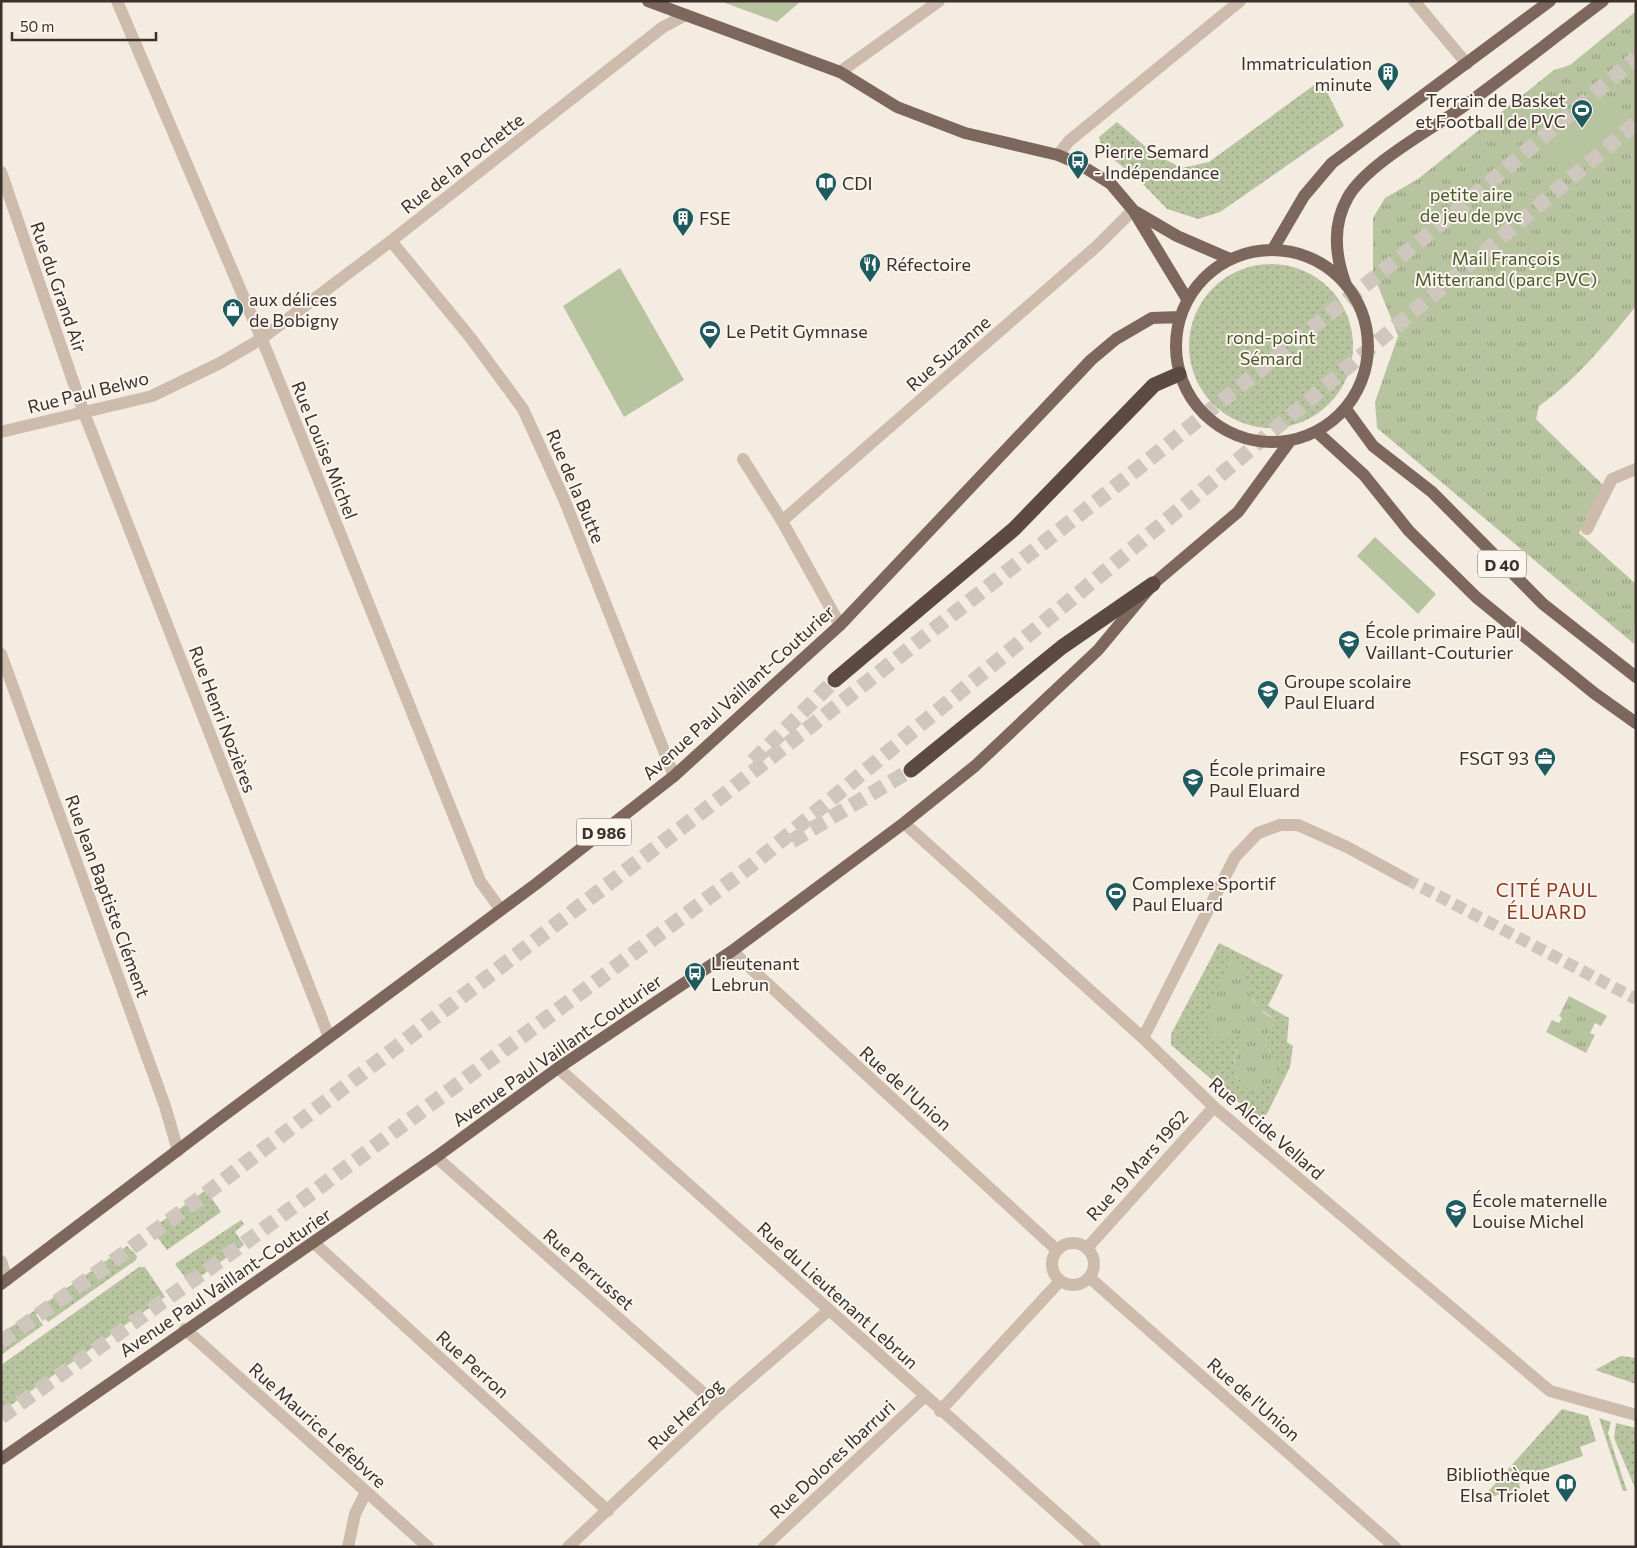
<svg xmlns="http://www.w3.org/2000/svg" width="1637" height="1548" viewBox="0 0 1637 1548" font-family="Commissioner,sans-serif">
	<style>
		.grass { fill: url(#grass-dots); fill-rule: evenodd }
		.park { fill: url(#park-tufts) }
		.pitch { fill: #b8c4a0 }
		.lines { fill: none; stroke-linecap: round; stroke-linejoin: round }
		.minor-tunnel { stroke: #cfc6bd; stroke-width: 12; stroke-dasharray: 12 6; stroke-linecap: butt }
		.highway-tunnel { stroke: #cfc6bd; stroke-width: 15; stroke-dasharray: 15 8; stroke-linecap: butt }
		.minor { stroke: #cdbbac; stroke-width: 12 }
		.major { stroke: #7d675c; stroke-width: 12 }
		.highway { stroke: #5c4a42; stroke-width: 15 }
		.labels { text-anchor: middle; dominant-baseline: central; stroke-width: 4; stroke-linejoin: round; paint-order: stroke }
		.shield { fill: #fbf5ee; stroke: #756b66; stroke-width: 1 }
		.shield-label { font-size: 16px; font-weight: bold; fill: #3b302b }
		.poi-label { font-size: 18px; fill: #3b302b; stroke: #fbf5ee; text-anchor: start }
		.street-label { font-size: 18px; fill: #3b302b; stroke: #fbf5ee }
		.park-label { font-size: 18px; fill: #4a5a2e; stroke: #fbf5ee }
		.neighbourhood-label { font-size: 19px; letter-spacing: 1px; fill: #8c3b22; stroke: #fbf5ee }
	</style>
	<defs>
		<pattern id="grass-dots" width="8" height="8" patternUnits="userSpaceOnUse" patternTransform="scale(1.25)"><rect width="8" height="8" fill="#b8c4a0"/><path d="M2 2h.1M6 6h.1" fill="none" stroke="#97a083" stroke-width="1.8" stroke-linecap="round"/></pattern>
		<pattern id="park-tufts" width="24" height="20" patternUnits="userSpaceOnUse" patternTransform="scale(1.25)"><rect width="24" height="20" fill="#b8c4a0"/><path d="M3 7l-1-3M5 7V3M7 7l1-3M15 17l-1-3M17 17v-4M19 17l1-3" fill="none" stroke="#97a083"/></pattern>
	</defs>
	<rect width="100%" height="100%" fill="#f4ebe1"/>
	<path class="grass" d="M1321,80L1344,126L1220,212L1198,219L1167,209L1139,180L1102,150L1099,137L1117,122L1154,154L1182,168L1209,162Z
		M1189 346a82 82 0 1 1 164 0a82 82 0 1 1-164 0Z
		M1219,943L1283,975L1268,1006L1289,1018L1287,1042L1293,1046L1290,1067L1267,1114L1261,1118L1255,1116L1171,1045V1034ZM1233,958L1257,1007L1274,1019C1272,1029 1266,1035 1266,1045C1275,1060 1286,1072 1269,1086L1237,1079C1229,1063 1238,1054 1241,1038L1218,989Z
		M206,1190L221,1212L167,1250L151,1229Z
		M241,1220L244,1224L235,1232L244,1245L190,1284L175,1264Z
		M127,1246L137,1256L136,1260L48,1322L40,1312L36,1315L43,1325L1,1355V1334Z
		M139,1267H145L165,1297L1,1412V1365Z
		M1621,1356L1636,1358V1384L1595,1370Z
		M1562,1409L1588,1416L1596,1441L1580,1447L1583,1456L1521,1477L1519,1481L1520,1488L1491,1497L1486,1494Z
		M1599,1418L1611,1422L1608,1433L1627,1491H1623Z
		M1616,1423L1636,1428L1635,1488L1614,1438Z"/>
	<path class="park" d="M1636,11V306C1607,342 1576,380 1539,406L1536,419L1603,485L1579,533L1636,584L1634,644L1377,428L1375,402L1398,336L1373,273V218L1385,198L1418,179L1554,70L1570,65Z
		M1233,958L1239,960L1254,1002L1264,1013L1274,1019C1272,1029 1266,1035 1266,1045C1269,1051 1276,1059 1279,1066C1284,1082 1262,1092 1250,1090C1222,1071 1238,1062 1240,1037L1237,1035C1228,1039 1220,1042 1212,1034C1196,1015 1225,977 1233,958Z
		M1569,996L1607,1016L1601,1026L1595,1023L1590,1033L1595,1035L1586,1053L1546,1032L1552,1020L1559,1023L1562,1018L1559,1016Z"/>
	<path class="pitch" d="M720,1H801L777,22Z
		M1598,85L1629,122L1566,174L1535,137Z
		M620,268L684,380L624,417L563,306Z
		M1375,537L1436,594L1418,614L1357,556Z"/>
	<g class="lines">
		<path class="minor-tunnel" d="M1406,879L1636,999"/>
		<path class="highway-tunnel" d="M753,761L835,680
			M792,841L911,770
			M1,1342L195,1202L698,815L1141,466L1431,232L1636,58
			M1,1417L242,1245L752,865L1199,493L1636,123"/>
		<path class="minor" d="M117,1L268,354L480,881L501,910
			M1414,1L1467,64
			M840,72L939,1
			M1058,155L1069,141L1240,1
			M1,172L84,413L329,1037
			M391,241L470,337L523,409L564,499L674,776
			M1,432L152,396L220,363L261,339L391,241L663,27L686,15
			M743,459L782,521L840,625
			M782,521L1097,246L1133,210
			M1587,529L1612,479L1636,469
			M1,654L165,1106L178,1151
			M904,823L1143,1038L1214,1107L1550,1391L1636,1415
			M732,951L1057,1250
			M1143,1038L1235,857L1258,833L1280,825H1298L1347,847L1406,879
			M558,1068L1095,1547
			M436,1157L718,1406
			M1052 1264a21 21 0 1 1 42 0a21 21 0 1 1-42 0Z
			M314,1243L608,1511
			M1087,1248L1214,1107
			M1,1261L7,1280
			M1090,1278L1395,1547
			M185,1329L428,1547
			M940,1411L1060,1281
			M348,1547L355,1514L366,1492
			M568,1547L718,1406L829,1310
			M764,1547L925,1396"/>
		<path class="major" d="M648,1L840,72L897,107L965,133L1058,155L1079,164L1111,184L1133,210L1187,299
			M1136,212L1177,236L1230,259
			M1273,249L1304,196L1332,163L1550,1
			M1176 346a96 96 0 1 1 192 0a96 96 0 1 1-192 0Z
			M1346,285C1335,256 1332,225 1348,197C1368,163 1431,130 1464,106C1511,72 1556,36 1603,1
			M1346,409L1373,446L1432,492L1543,604L1636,677
			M1318,433L1364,475L1409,531L1476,597L1594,693L1636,723
			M1,1284L219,1119L536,884L674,776L840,625L1091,360L1116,339L1152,318L1180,317
			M1,1459L436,1157L558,1068L732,951L904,823L975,766L1098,650L1153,584L1238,512L1290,441"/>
		<path class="highway" d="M835,680L1014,529L1154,385L1179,374
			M911,770L1062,647L1153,584"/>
	</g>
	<defs>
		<g id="building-pin" transform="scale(1.125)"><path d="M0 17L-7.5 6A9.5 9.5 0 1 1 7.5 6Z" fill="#1f5a5e" stroke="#fbf5ee"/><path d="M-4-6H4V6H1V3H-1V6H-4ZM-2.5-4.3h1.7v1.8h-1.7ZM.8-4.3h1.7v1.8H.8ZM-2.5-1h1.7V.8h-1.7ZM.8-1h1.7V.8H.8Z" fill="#fff"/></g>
		<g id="stadium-pin" transform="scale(1.125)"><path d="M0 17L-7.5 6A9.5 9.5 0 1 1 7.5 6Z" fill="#1f5a5e" stroke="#fbf5ee"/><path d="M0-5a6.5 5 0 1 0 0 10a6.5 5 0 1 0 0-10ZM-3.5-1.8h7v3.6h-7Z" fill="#fff"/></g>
		<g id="bus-pin" transform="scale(1.125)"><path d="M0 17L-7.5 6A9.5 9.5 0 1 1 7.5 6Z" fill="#1f5a5e" stroke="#fbf5ee"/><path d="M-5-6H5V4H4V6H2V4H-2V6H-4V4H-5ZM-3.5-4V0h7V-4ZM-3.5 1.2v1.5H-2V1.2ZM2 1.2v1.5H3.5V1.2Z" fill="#fff"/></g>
		<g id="library-pin" transform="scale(1.125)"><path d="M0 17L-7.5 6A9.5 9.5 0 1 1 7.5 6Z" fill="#1f5a5e" stroke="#fbf5ee"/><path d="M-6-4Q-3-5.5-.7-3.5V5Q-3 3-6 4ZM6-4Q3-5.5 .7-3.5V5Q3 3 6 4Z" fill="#fff"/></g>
		<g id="restaurant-pin" transform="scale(1.125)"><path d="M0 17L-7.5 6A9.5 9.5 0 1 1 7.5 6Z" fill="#1f5a5e" stroke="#fbf5ee"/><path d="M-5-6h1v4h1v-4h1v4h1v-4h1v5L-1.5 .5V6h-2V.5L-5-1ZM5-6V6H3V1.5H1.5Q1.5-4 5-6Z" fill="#fff"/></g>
		<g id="shop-pin" transform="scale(1.125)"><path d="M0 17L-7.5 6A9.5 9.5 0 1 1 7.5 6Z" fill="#1f5a5e" stroke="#fbf5ee"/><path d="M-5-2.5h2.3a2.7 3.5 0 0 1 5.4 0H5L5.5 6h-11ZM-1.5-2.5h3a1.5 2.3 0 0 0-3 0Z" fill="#fff"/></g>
		<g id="school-pin" transform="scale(1.125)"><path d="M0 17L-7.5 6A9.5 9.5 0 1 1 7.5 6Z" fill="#1f5a5e" stroke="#fbf5ee"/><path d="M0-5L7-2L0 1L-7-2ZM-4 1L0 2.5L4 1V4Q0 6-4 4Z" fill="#fff"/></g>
		<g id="office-pin" transform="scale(1.125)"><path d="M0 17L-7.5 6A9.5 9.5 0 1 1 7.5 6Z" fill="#1f5a5e" stroke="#fbf5ee"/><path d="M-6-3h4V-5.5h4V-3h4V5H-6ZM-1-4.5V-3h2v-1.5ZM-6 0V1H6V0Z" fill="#fff"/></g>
	</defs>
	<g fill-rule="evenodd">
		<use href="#building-pin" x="1388" y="73"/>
		<use href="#stadium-pin" x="1582" y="110"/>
		<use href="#bus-pin" x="1078" y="161"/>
		<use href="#library-pin" x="826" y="183"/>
		<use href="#building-pin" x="683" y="218"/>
		<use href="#restaurant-pin" x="870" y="264"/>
		<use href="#shop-pin" x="233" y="309"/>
		<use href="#stadium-pin" x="710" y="331"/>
		<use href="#school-pin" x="1349" y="641"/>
		<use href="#school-pin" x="1268" y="691"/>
		<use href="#office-pin" x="1545" y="758"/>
		<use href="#school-pin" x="1193" y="779"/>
		<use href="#stadium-pin" x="1116" y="893"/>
		<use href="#bus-pin" x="695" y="973"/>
		<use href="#school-pin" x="1456" y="1210"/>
		<use href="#library-pin" x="1566" y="1484"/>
	</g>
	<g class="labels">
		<g class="shield">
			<rect x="1478" y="550.5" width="48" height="27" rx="4"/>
			<rect x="576.5" y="818.5" width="55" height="27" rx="4"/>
		</g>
		<g class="shield-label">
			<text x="1502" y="564">D 40</text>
			<text x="604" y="832">D 986</text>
		</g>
		<g class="poi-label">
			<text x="1372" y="63" text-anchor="end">Immatriculation<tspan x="1372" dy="21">minute</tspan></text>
			<text x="1566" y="100" text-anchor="end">Terrain de Basket<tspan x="1566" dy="21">et Football de PVC</tspan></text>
			<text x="1094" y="151">Pierre Semard<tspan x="1094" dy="21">- Indépendance</tspan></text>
			<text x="842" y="183">CDI</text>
			<text x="699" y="218">FSE</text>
			<text x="886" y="264">Réfectoire</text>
			<text x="249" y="299">aux délices<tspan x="249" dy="21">de Bobigny</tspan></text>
			<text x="726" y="331">Le Petit Gymnase</text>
			<text x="1365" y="631">École primaire Paul<tspan x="1365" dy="21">Vaillant-Couturier</tspan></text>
			<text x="1284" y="681">Groupe scolaire<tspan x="1284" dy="21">Paul Eluard</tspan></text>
			<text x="1529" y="758" text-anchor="end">FSGT 93</text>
			<text x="1209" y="769">École primaire<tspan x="1209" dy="21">Paul Eluard</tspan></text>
			<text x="1132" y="883">Complexe Sportif<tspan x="1132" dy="21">Paul Eluard</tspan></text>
			<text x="711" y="963">Lieutenant<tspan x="711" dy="21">Lebrun</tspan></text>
			<text x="1472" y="1200">École maternelle<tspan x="1472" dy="21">Louise Michel</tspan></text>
			<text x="1550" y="1474" text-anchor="end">Bibliothèque<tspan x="1550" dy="21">Elsa Triolet</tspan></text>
		</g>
		<g class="street-label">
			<text transform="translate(462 163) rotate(-38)">Rue de la Pochette</text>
			<text transform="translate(59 287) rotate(71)">Rue du Grand Air</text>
			<text transform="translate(948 353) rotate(-41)">Rue Suzanne</text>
			<text transform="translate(88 392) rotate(-14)">Rue Paul Belwo</text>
			<text transform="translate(325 450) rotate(68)">Rue Louise Michel</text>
			<text transform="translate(576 486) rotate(67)">Rue de la Butte</text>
			<text transform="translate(738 692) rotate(-42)">Avenue Paul Vaillant-Couturier</text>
			<text transform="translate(223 719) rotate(69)">Rue Henri Nozières</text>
			<text transform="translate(108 896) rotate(70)">Rue Jean Baptiste Clément</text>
			<text transform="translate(557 1050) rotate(-35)">Avenue Paul Vaillant-Couturier</text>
			<text transform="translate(906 1088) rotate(42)">Rue de l'Union</text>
			<text transform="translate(1267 1128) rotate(41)">Rue Alcide Vellard</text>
			<text transform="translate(1137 1165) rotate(-48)">Rue 19 Mars 1962</text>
			<text transform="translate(589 1269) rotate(41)">Rue Perrusset</text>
			<text transform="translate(225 1282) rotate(-34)">Avenue Paul Vaillant-Couturier</text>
			<text transform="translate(838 1295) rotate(42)">Rue du Lieutenant Lebrun</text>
			<text transform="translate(473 1364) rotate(42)">Rue Perron</text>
			<text transform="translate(1254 1399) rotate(41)">Rue de l'Union</text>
			<text transform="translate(685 1414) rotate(-43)">Rue Herzog</text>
			<text transform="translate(318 1425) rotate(42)">Rue Maurice Lefebvre</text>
			<text transform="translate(832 1459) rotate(-43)">Rue Dolores Ibarruri</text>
		</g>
		<g class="park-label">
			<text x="1471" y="194">petite aire<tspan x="1471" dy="21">de jeu de pvc</tspan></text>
			<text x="1506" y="258">Mail François<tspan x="1506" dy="21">Mitterrand (parc PVC)</tspan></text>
			<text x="1271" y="337">rond-point<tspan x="1271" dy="21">Sémard</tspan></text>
		</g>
		<g class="neighbourhood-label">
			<text x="1547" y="889">CITÉ PAUL<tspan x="1547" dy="22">ÉLUARD</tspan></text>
		</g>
	</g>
	<rect width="1637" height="1548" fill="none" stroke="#3b302b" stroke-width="5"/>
	<path d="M12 32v8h144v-8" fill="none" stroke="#3b302b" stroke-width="2.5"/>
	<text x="20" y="32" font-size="15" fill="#3b302b" stroke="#fbf5ee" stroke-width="4" paint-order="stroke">50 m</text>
</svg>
